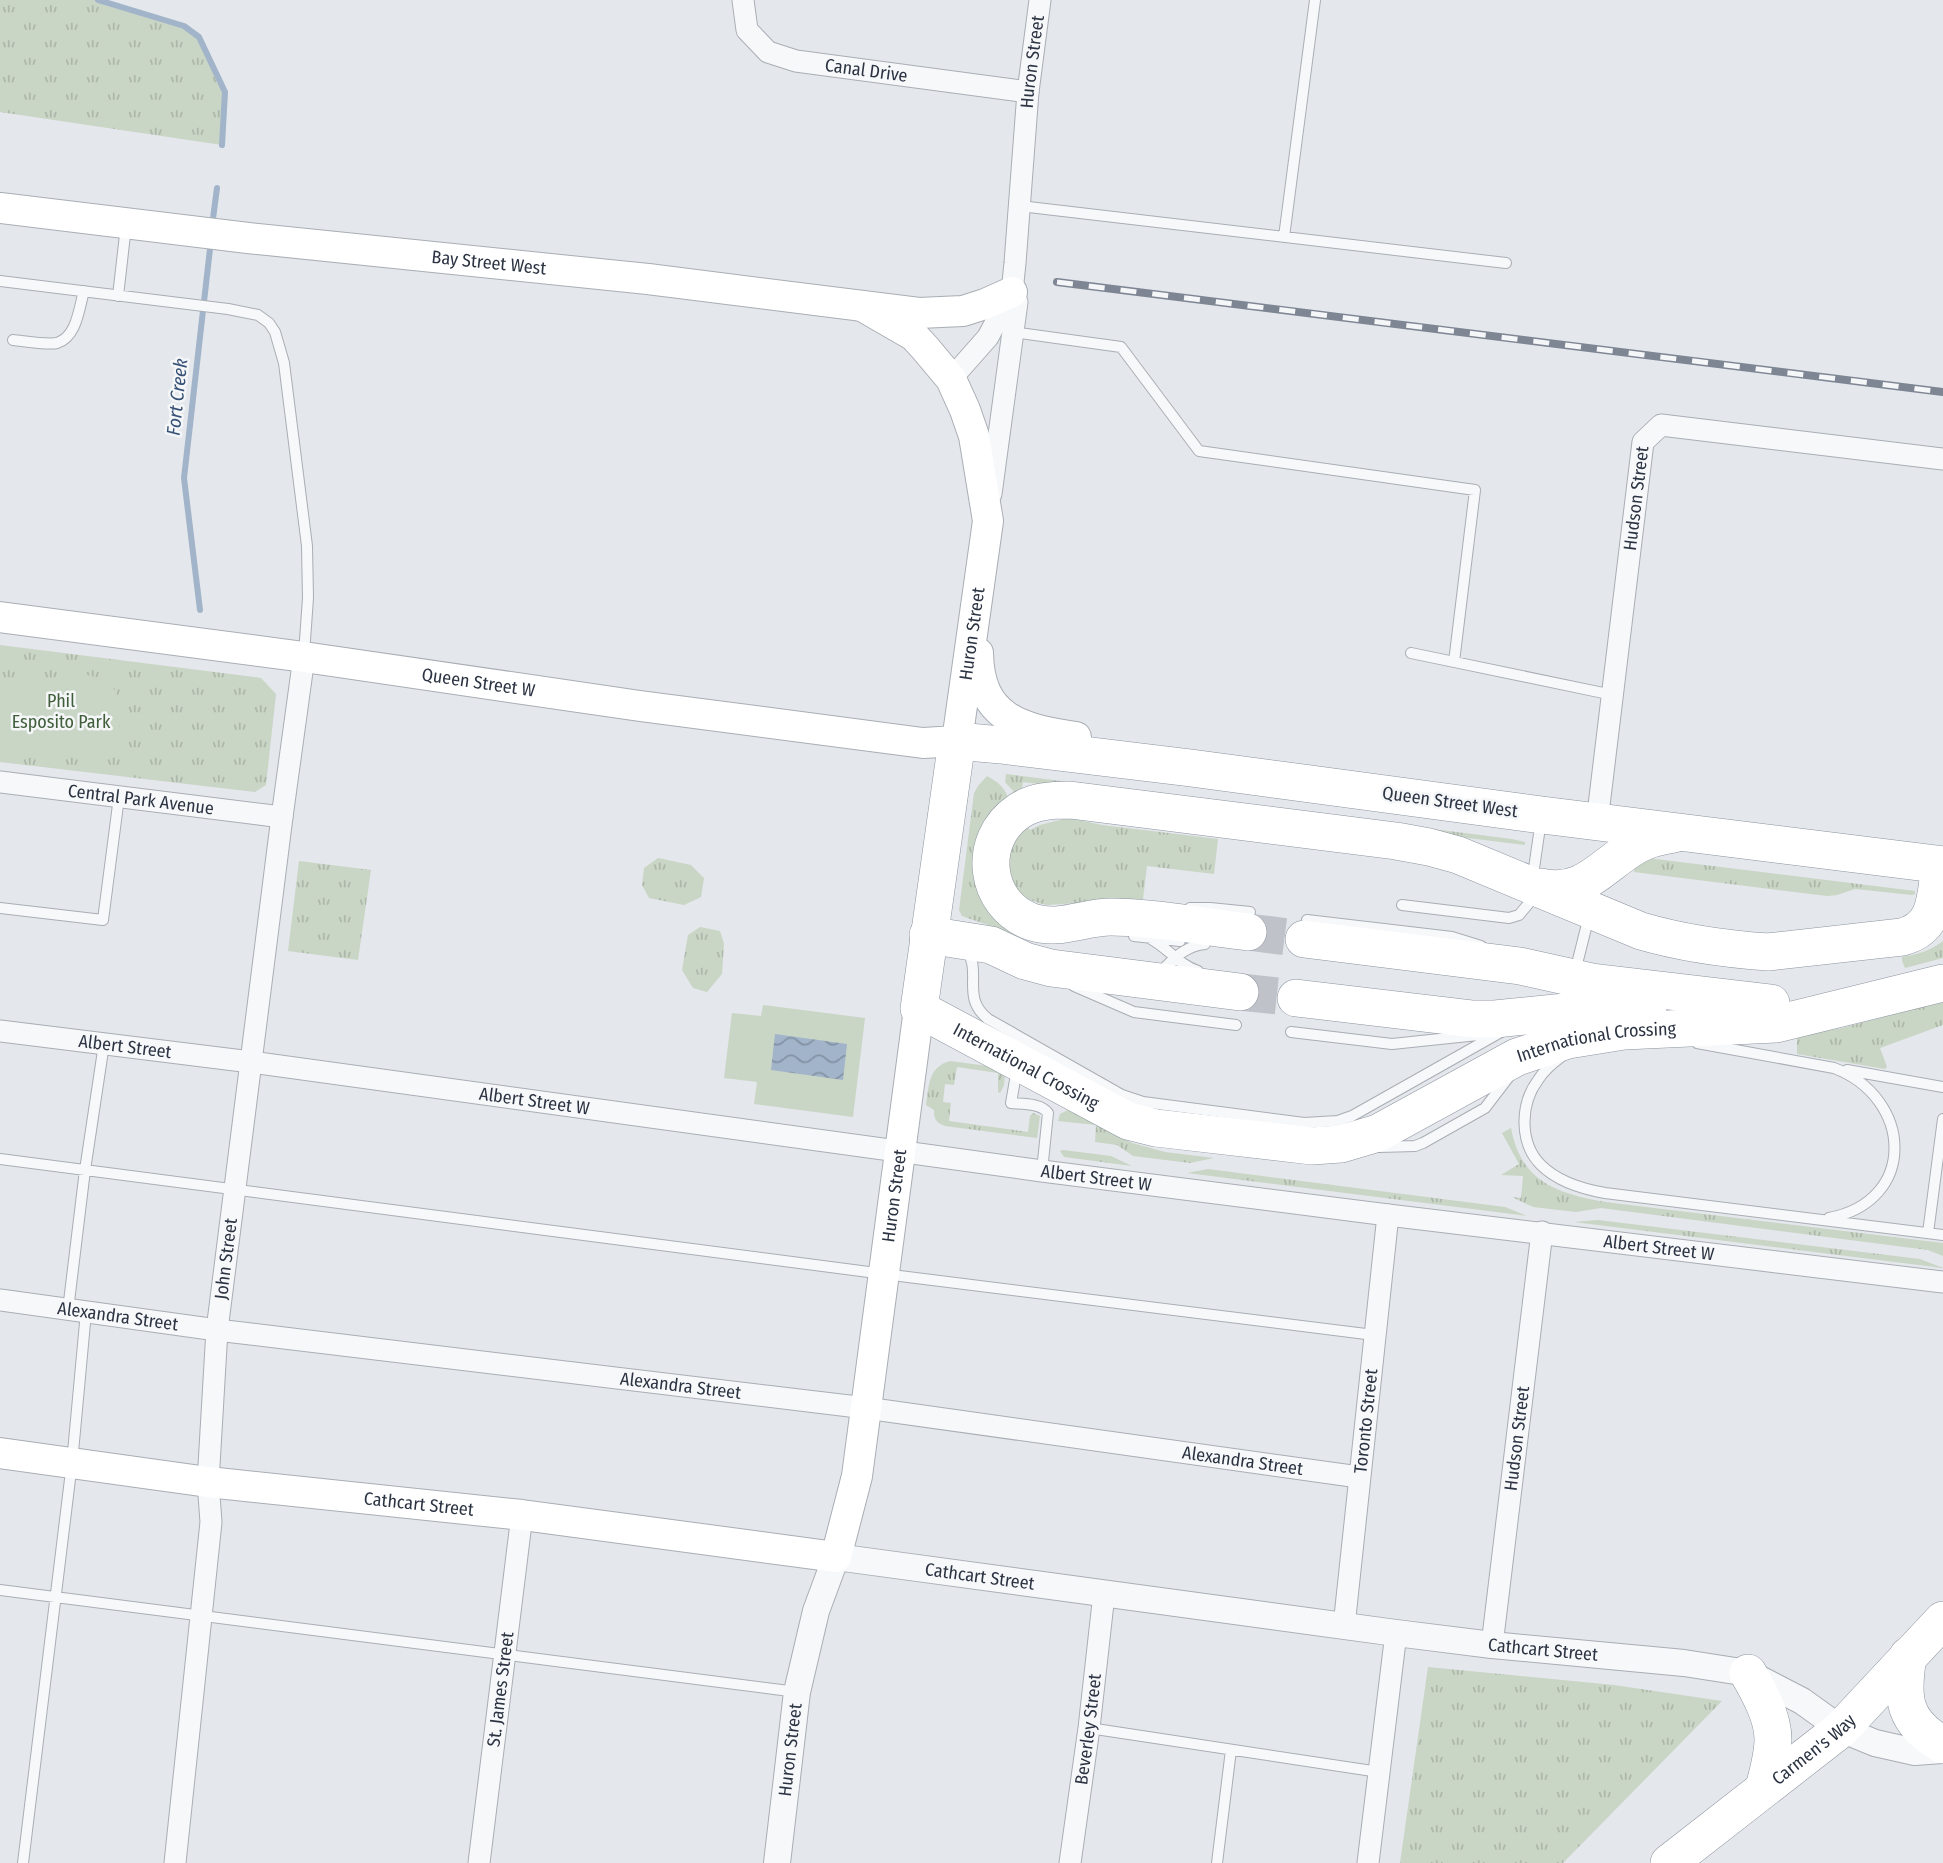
<svg xmlns="http://www.w3.org/2000/svg" width="1943" height="1863" viewBox="0 0 1943 1863" font-family="'Fira Sans Condensed',sans-serif">
	<style>
		.grass { fill: url(#grass-tufts) }
		.pitch { fill: #c9d5c5 }
		.water { fill: url(#water-waves) }
		.lines { fill: none; stroke-linecap: round; stroke-linejoin: round }
		.stream { stroke: #a1b4c9; stroke-width: 6 }
		.trunk-tunnel { stroke: #bfc3c9; stroke-width: 37; stroke-dasharray: 37 18; stroke-linecap: butt }
		.service-casing { stroke: #a9aeb5; stroke-width: 12 }
		.minor-casing { stroke: #a9aeb5; stroke-width: 23 }
		.tertiary-casing { stroke: #a9aeb5; stroke-width: 28 }
		.secondary-casing { stroke: #a9aeb5; stroke-width: 32 }
		.trunk-casing { stroke: #8c94a1; stroke-width: 38 }
		.service { stroke: #f7f8fa; stroke-width: 10 }
		.minor { stroke: #f7f8fa; stroke-width: 21 }
		.tertiary { stroke: #f7f8fa; stroke-width: 26 }
		.secondary { stroke: #fff; stroke-width: 30 }
		.trunk { stroke: #fff; stroke-width: 37 }
		.rail-casing { stroke: #7e8694; stroke-width: 8 }
		.rail { stroke: #f4f6f8; stroke-width: 5; stroke-dasharray: 16; stroke-linecap: butt }
		.labels { text-anchor: middle; dominant-baseline: central; stroke-width: 5; stroke-linejoin: round; paint-order: stroke }
		.street-label { font-size: 18px; fill: #2c3443; stroke: #f4f6f8 }
		.park-label { font-size: 18px; fill: #405e3a; stroke: #f4f6f8 }
		.water-label { font-size: 19px; font-style: italic; fill: #375276; stroke: #f4f6f8 }
	</style>
	<defs>
		<pattern id="grass-tufts" width="24" height="20" patternUnits="userSpaceOnUse" patternTransform="scale(1.75)"><rect width="24" height="20" fill="#c9d5c5"/><path d="M3 7l-1-3M5 7V3M7 7l1-3M15 17l-1-3M17 17v-4M19 17l1-3" fill="none" stroke="#adb7aa"/></pattern>
		<pattern id="water-waves" width="16" height="10" patternUnits="userSpaceOnUse" patternTransform="scale(1.75)"><rect width="16" height="10" fill="#a1b4c9"/><path d="M0 5q4-4 8 0t8 0" fill="none" stroke="#8393a5"/></pattern>
	</defs>
	<rect width="100%" height="100%" fill="#e4e7eb"/>
	<path class="grass" d="M0,0H98L184,26L199,37L225,92L222,145L0,112Z
		M0,645L261,678L276,694L266,785L255,792L0,762Z
		M1006,774L1356,819L1355,824L1023,782L1021,794L1014,792L1005,782Z
		M987,776C998,782 1006,788 1009,801L991,817L1025,931L1023,943L1002,930L962,916L959,910L974,793L978,786Z
		M1063,819H1074L1102,825L1218,839L1214,874L1147,866L1143,899L1047,905C1027,901 1005,889 1007,865C1007,859 1007,853 1009,848C1013,840 1021,833 1027,826L1030,830L1040,825Z
		M1361,820L1512,839L1525,842V845L1361,825Z
		M1639,857L1915,891V894L1912,895L1855,889L1837,895L1827,896L1634,872L1636,859Z
		M658,858L691,865L704,878L701,897L684,905L649,898L642,885L644,868Z
		M299,861L371,870L358,960L288,951Z
		M700,927L720,931L724,944L722,974L707,992L693,988L682,970L688,935Z
		M1943,941V958L1905,968L1902,961V957C1918,954 1930,951 1943,941Z
		M1943,1001V1025L1880,1048L1887,1067L1885,1069L1797,1054V1036L1842,1028Z
		M950,1061L995,1067L1005,1075L1004,1085L1000,1093L998,1092V1073L957,1067L954,1085L945,1084L943,1102L951,1103L949,1121L1028,1132L1030,1116L1033,1113L1040,1116L1037,1138L945,1126C936,1123 934,1119 934,1110L926,1105C929,1086 928,1067 950,1061Z
		M1068,1110L1132,1143L1165,1152L1214,1158L1190,1163L1133,1156L1117,1145L1095,1142L1096,1125L1058,1121L1060,1114Z
		M1511,1128C1521,1182 1557,1193 1605,1202L1943,1243V1256L1928,1250L1601,1208L1576,1212L1533,1207L1512,1197L1521,1198L1523,1176L1501,1175L1519,1164L1502,1133Z
		M1063,1150L1111,1156L1132,1166L1064,1157L1060,1151Z
		M1208,1169L1505,1207L1527,1216L1187,1173Z
		M1598,1220L1920,1259L1943,1268L1574,1222Z
		M1428,1667L1614,1685L1722,1701L1563,1863H1400Z"/>
	<path class="pitch" d="M84,674L110,681L121,703L119,733L98,750L67,757L0,752V681L68,690Z
		M763,1005L865,1018L853,1117L754,1104L757,1082L724,1078L732,1013L761,1016Z"/>
	<path class="water" d="M775,1034L847,1044L843,1080L771,1070Z"/>
	<g class="lines">
		<path class="stream" d="M98,0L184,26L199,37L225,92L222,145
			M212,226L217,188
			M200,610L184,478L211,240"/>
		<path class="trunk-tunnel" d="M1248,932L1304,939
			M1240,992L1296,998"/>
		<g class="service-casing">
			<path id="service" d="M1020,206L1506,263
				M1284,237L1315,0
				M0,281L228,309L258,315L269,323L275,332L284,363L307,546L308,598L304,654
				M118,296L126,226
				M1012,332L1121,347L1199,451L1475,490L1454,662
				M13,340C24,341 47,345 57,343C77,337 79,308 84,291
				M1411,653L1613,695
				M1402,905L1509,918L1519,915L1529,903L1541,820
				M0,908L103,920L119,797
				M1190,908H1210L1250,912
				M1307,920L1452,937L1481,946
				M1134,936L1180,941
				M1151,939C1168,948 1179,965 1198,971
				M967,949C982,975 961,997 988,1019L1122,1095L1143,1102L1304,1123L1338,1121L1352,1116L1501,1032
				M1575,972L1589,916
				M1159,973C1173,960 1184,946 1205,944
				M1074,986L1134,1012L1236,1025
				M1291,1032L1392,1044L1478,1035
				M1697,1043L1834,1068C1913,1098 1918,1201 1829,1218
				M1561,1057C1552,1064 1544,1070 1538,1080C1520,1104 1519,1143 1541,1165C1558,1182 1582,1189 1605,1193L1943,1235
				M1020,1070L1015,1080L1011,1103C1023,1104 1041,1103 1048,1113L1042,1171
				M1847,1070L1943,1087
				M1379,1147L1415,1146L1423,1143L1485,1108L1511,1074
				M0,1159L884,1274L1374,1335
				M1928,1233L1943,1119
				M68,1310L85,1170L104,1044
				M0,1590L797,1692
				M1089,1728L1379,1772
				M23,1863L72,1463L86,1312
				M1217,1863L1231,1750"/>
		</g>
		<g class="minor-casing">
			<g id="minor">
				<path id="s1" d="M743,0L747,30L768,52L796,61L1028,92"/>
				<path id="s2" d="M951,379L988,337L1012,292L1015,263L1028,92L1040,0"/>
				<path d="M991,494L1017,302L1013,294"/>
				<path id="s3" d="M0,782L282,817"/>
				<path id="s4" d="M1597,822L1643,442L1661,425L1943,459"/>
				<path id="s5" d="M0,1031L251,1062L1042,1171L1388,1215L1943,1282"/>
				<path id="s6" d="M0,1300L217,1330L866,1408L1359,1477"/>
				<path id="s7" d="M1344,1626L1388,1215"/>
				<path id="s8" d="M1492,1645L1542,1232"/>
				<path id="s9" d="M175,1863L211,1522L208,1482L217,1330L282,817L304,657"/>
				<path id="s10" d="M479,1863L522,1515"/>
				<path id="s11" d="M1070,1863L1089,1728L1104,1594"/>
				<path d="M1368,1863L1396,1633"/>
			</g>
		</g>
		<g class="tertiary-casing">
			<g id="tertiary">
				<path id="s12" d="M777,1863L797,1692L816,1611L836,1557L1396,1633L1492,1645L1684,1663L1748,1673L1802,1701L1841,1729L1875,1743L1915,1752L1943,1750"/>
			</g>
		</g>
		<g class="secondary-casing">
			<g id="secondary">
				<path id="s13" d="M0,208L248,238L648,279L919,313L963,311L985,304L1012,292"/>
				<path id="s14" d="M0,617L304,657L640,706L923,743L957,741L988,521L974,436L965,410L951,379L925,348L914,336L862,306"/>
				<path d="M978,653C979,718 1020,729 1076,737"/>
				<path id="s15" d="M0,1453L208,1482L522,1515L836,1557L857,1476L919,1009"/>
			</g>
		</g>
		<g class="trunk-casing">
			<g id="trunk">
				<path id="s16" d="M1943,865L1542,815L1191,768L1001,745L957,741L919,1009L1128,1121L1156,1128L1312,1146L1341,1144L1378,1133L1517,1057L1568,1040L1624,1031L1776,1024L1943,983"/>
				<path d="M1541,887C1584,897 1603,864 1637,845C1648,839 1661,836 1674,834"/>
				<path d="M1248,932C1204,927 1154,917 1111,917C1084,917 1059,931 1032,922C984,905 976,840 1019,811C1034,801 1052,800 1070,800L1396,841L1429,847L1458,855L1641,931C1682,943 1725,949 1768,952L1902,937C1938,928 1935,896 1940,865"/>
				<path d="M928,935L991,945L1025,961L1051,968L1240,992"/>
				<path d="M1304,939L1520,966L1592,982L1771,1003"/>
				<path d="M1296,998L1473,1019H1495L1595,1009L1648,1007"/>
				<path d="M1908,1656C1901,1699 1903,1722 1943,1745"/>
				<path d="M1748,1673C1759,1692 1773,1717 1773,1739C1773,1756 1768,1772 1764,1788"/>
				<path id="s17" d="M1669,1863L1841,1729L1943,1620"/>
			</g>
		</g>
		<use href="#service" class="service"/>
		<use href="#minor" class="minor"/>
		<use href="#tertiary" class="tertiary"/>
		<use href="#secondary" class="secondary"/>
		<use href="#trunk" class="trunk"/>
		<g class="rail-casing">
			<path id="rail" d="M1057,282L1943,392"/>
		</g>
		<use href="#rail" class="rail"/>
	</g>
	<g class="labels">
		<g class="street-label">
			<text stroke="none"><textPath href="#s2" startOffset="338">Huron Street</textPath></text>
			<text stroke="none"><textPath href="#s1" startOffset="161">Canal Drive</textPath></text>
			<text stroke="none"><textPath href="#s13" startOffset="492">Bay Street West</textPath></text>
			<text stroke="none"><textPath href="#s4" startOffset="326">Hudson Street</textPath></text>
			<text stroke="none"><textPath href="#s14" startOffset="1074">Huron Street</textPath></text>
			<text stroke="none"><textPath href="#s14" startOffset="483">Queen Street W</textPath></text>
			<text stroke="none"><textPath href="#s3" startOffset="142">Central Park Avenue</textPath></text>
			<text transform="translate(1450 802) rotate(8)">Queen Street West</text>
			<text stroke="none"><textPath href="#s16" startOffset="1995">International Crossing</textPath></text>
			<text stroke="none"><textPath href="#s5" startOffset="126">Albert Street</textPath></text>
			<text stroke="none"><textPath href="#s16" startOffset="1386">International Crossing</textPath></text>
			<text stroke="none"><textPath href="#s5" startOffset="539">Albert Street W</textPath></text>
			<text stroke="none"><textPath href="#s5" startOffset="1106">Albert Street W</textPath></text>
			<text stroke="none"><textPath href="#s15" startOffset="1209">Huron Street</textPath></text>
			<text stroke="none"><textPath href="#s5" startOffset="1673">Albert Street W</textPath></text>
			<text stroke="none"><textPath href="#s9" startOffset="607">John Street</textPath></text>
			<text stroke="none"><textPath href="#s6" startOffset="119">Alexandra Street</textPath></text>
			<text stroke="none"><textPath href="#s6" startOffset="686">Alexandra Street</textPath></text>
			<text stroke="none"><textPath href="#s7" startOffset="206">Toronto Street</textPath></text>
			<text stroke="none"><textPath href="#s8" startOffset="208">Hudson Street</textPath></text>
			<text stroke="none"><textPath href="#s6" startOffset="1253">Alexandra Street</textPath></text>
			<text stroke="none"><textPath href="#s15" startOffset="422">Cathcart Street</textPath></text>
			<text stroke="none"><textPath href="#s12" startOffset="458">Cathcart Street</textPath></text>
			<text stroke="none"><textPath href="#s12" startOffset="1026">Cathcart Street</textPath></text>
			<text stroke="none"><textPath href="#s10" startOffset="175">St. James Street</textPath></text>
			<text stroke="none"><textPath href="#s11" startOffset="135">Beverley Street</textPath></text>
			<text stroke="none"><textPath href="#s17" startOffset="184">Carmen's Way</textPath></text>
			<text stroke="none"><textPath href="#s12" startOffset="114">Huron Street</textPath></text>
		</g>
		<g class="park-label">
			<text x="61" y="701">Phil<tspan x="61" dy="21">Esposito Park</tspan></text>
		</g>
		<g class="water-label">
			<text transform="translate(177 397) rotate(-84)">Fort Creek</text>
		</g>
	</g>
</svg>
